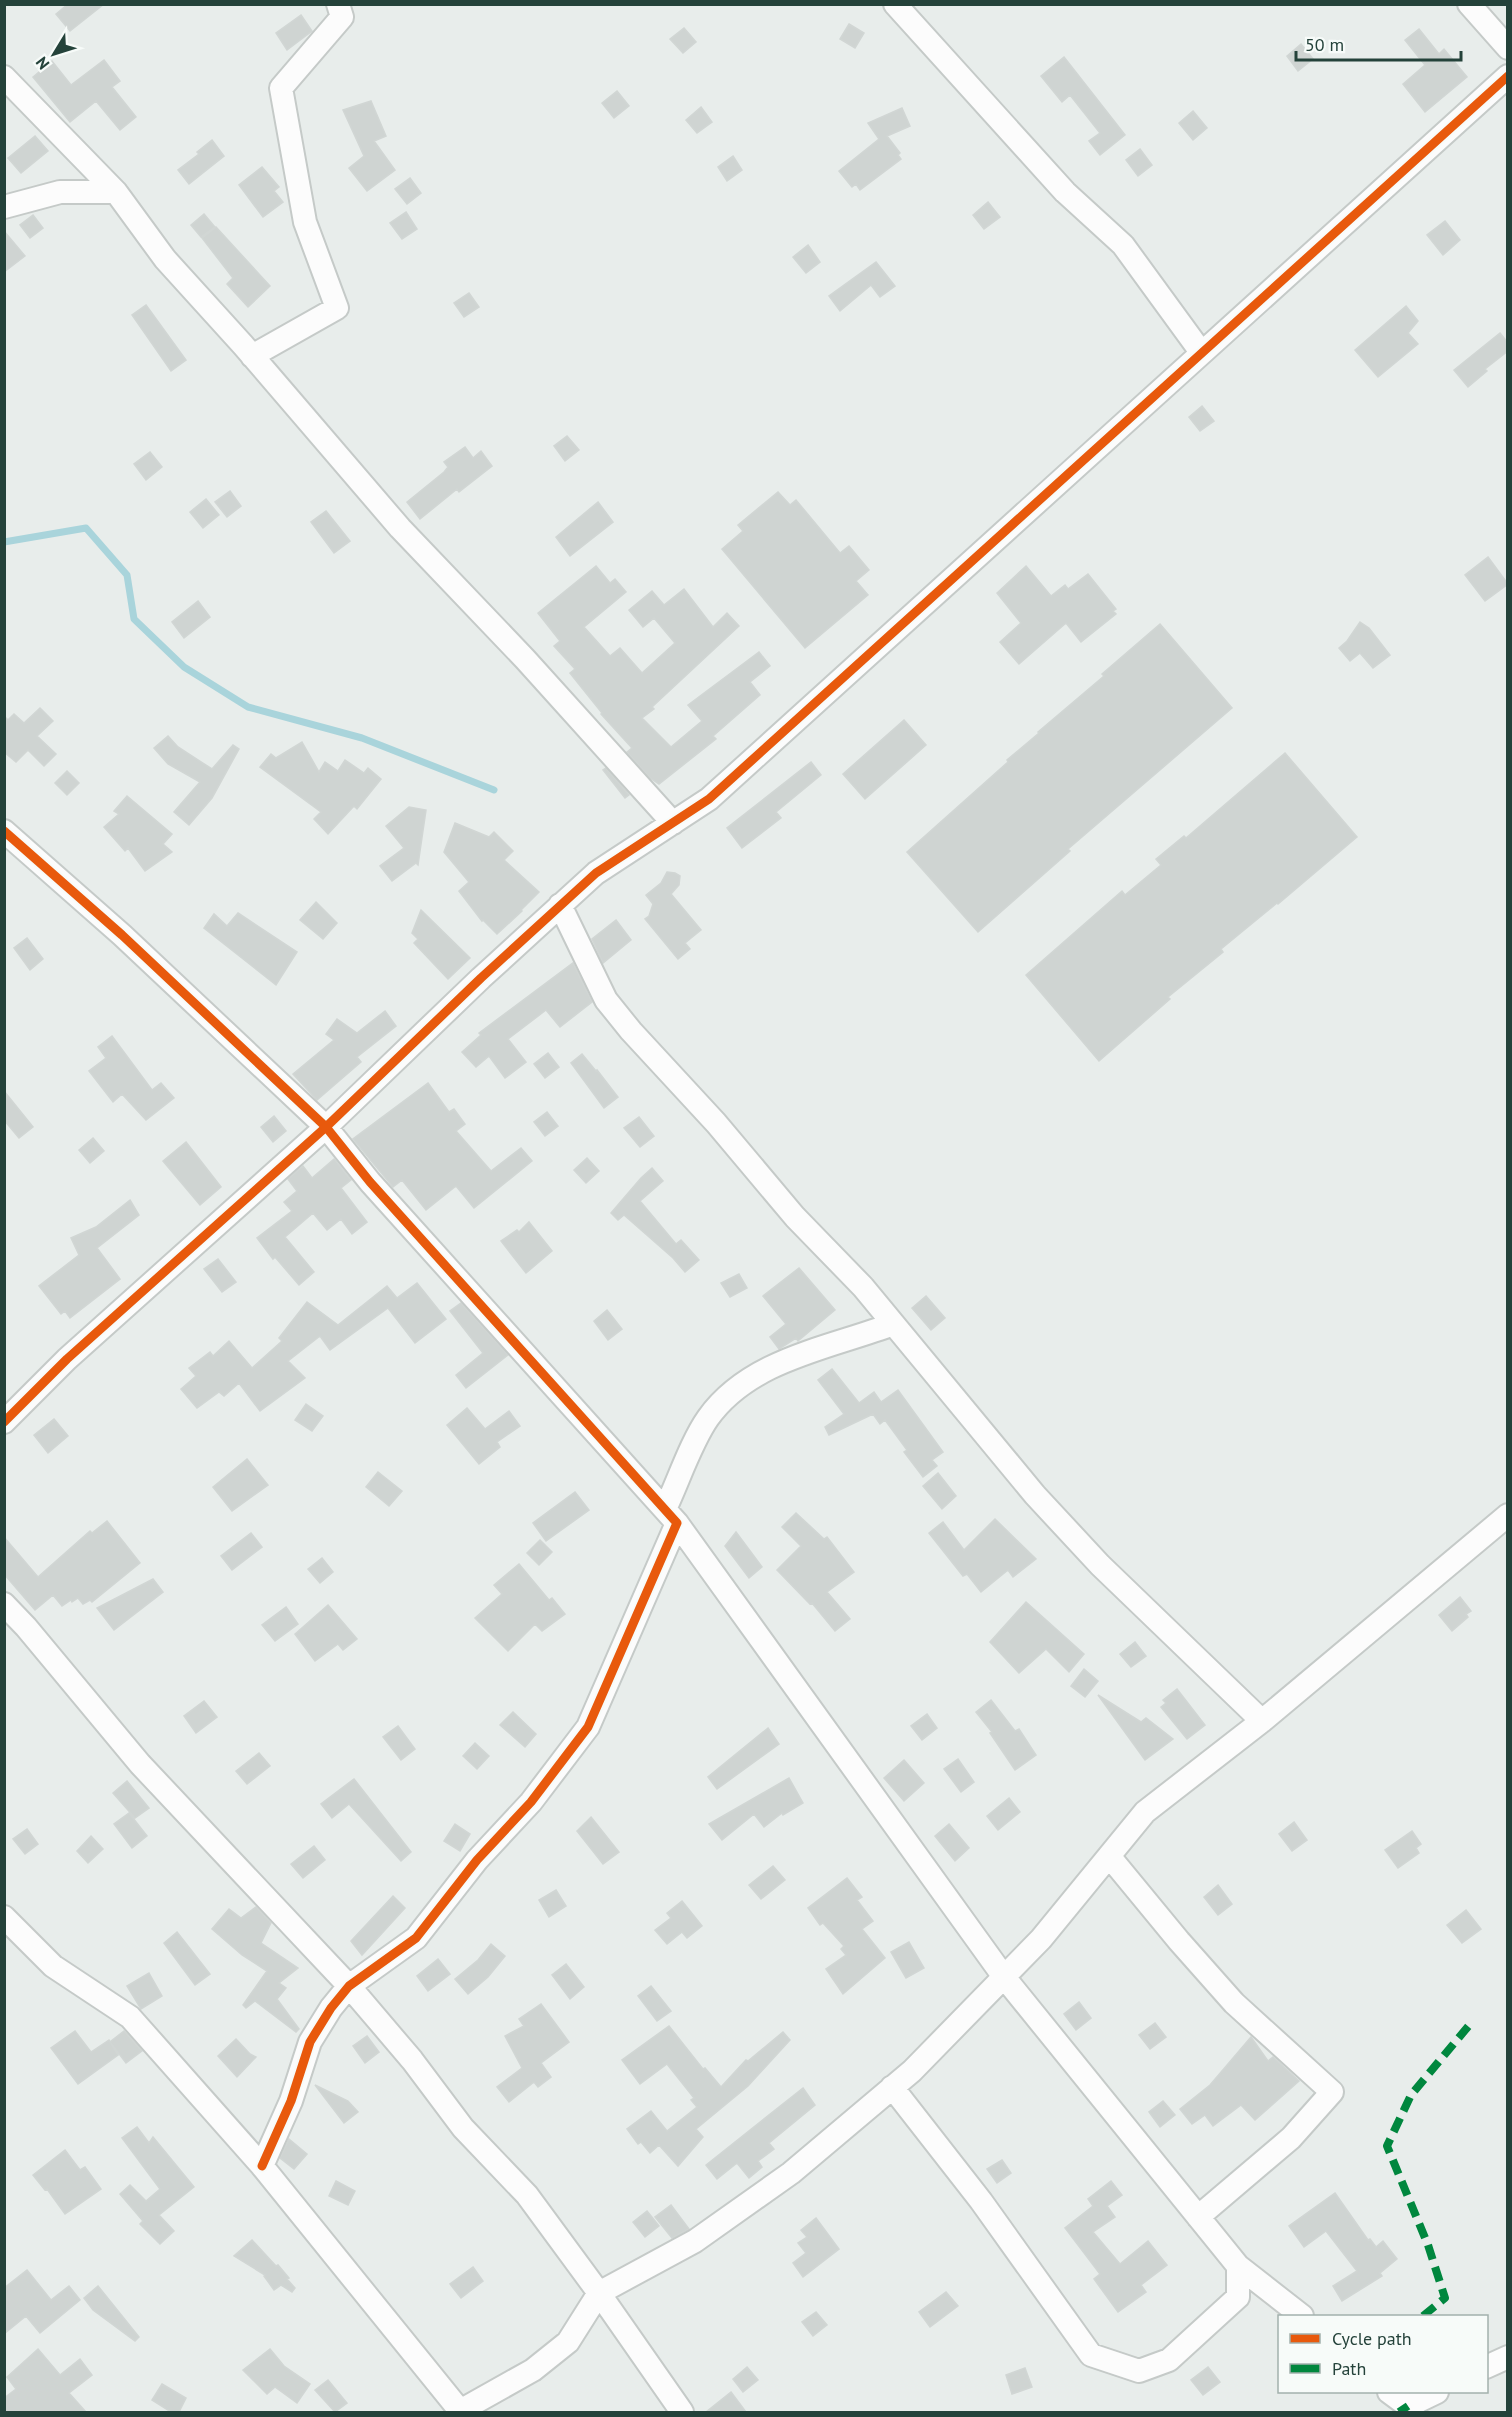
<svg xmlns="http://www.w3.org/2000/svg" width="1512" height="2417" viewBox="0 0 1512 2417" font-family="'PT Sans',sans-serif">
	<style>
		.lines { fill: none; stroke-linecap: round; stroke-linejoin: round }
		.stream { stroke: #a9d4db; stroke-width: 7 }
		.building { fill: #cfd4d2; stroke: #d1d6d4; stroke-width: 1.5 }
		.minor-casing { stroke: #c5cac8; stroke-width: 26 }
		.minor { stroke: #fcfcfc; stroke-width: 22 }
		.quiet { stroke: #00873e; stroke-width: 8; stroke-dasharray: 15 8; stroke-linecap: butt }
		.cycleway-casing { stroke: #f7fbf9; stroke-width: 13 }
		.cycleway { stroke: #e8590c; stroke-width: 9 }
	</style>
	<rect width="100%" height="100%" fill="#e8edeb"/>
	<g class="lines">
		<path class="stream" d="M4,542L86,528L127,575L134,619L184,667L248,707L362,738L494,790"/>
	</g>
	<path class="building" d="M68,4H104L70,31L56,14Z
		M301,15L312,31L287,50L276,33Z
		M849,24L864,33L855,48L840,39Z
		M684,28L696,42L683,53L670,39Z
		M1419,29L1439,54L1444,49L1467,77L1425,112L1403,84L1425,65L1405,40Z
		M1301,44L1313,59L1298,71L1287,56Z
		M1064,57L1125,135L1100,155L1089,141L1100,133L1070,95L1062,102L1041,76Z
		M104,60L120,81L112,87L136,117L120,130L96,101L70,122L33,77L52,61L71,85Z
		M617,91L629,106L614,118L602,103Z
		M371,101L386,136L374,141L395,170L367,191L349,168L364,156L343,110Z
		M701,107L712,122L697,133L686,120Z
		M902,108L910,126L887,136L900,153L898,155L901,159L860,190L856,184L852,187L839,171L879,139L868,123Z
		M1193,111L1207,128L1193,140L1179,123Z
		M35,136L48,151L21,173L8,158Z
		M212,140L224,156L189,184L178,170L199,154L197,152Z
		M1140,149L1152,165L1138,176L1126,160Z
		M733,156L742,170L727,181L718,167Z
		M262,167L279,187L274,191L283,202L263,217L239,185Z
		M410,178L421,193L407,204L395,189Z
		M988,202L1000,217L984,229L973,215Z
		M406,212L417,229L402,239L390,223Z
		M204,214L215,227L201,237L191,225Z
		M33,215L43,228L30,238L20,225Z
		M1445,221L1460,240L1443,255L1427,235Z
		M216,227L270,286L248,307L227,284L233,278L202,238Z
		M4,231L25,256L4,272Z
		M808,245L820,262L806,273L793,257Z
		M876,262L895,286L880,297L871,285L840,311L829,296Z
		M469,293L479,307L464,317L454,303Z
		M146,305L186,360L171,371L132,315Z
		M1406,306L1418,321L1408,333L1418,344L1378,377L1355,350Z
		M1500,333L1508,343V351L1485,369L1487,371L1468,387L1454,370Z
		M1202,406L1214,421L1200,431L1189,417Z
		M567,436L579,450L565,461L554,446Z
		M465,447L473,458L481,451L492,466L459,492L457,489L420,519L407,502L444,472L448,467L444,462Z
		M150,452L162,467L146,480L134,464Z
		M230,491L241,506L227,517L215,502Z
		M778,492L790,505L796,500L840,553L849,546L869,570L856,581L868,595L805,648L722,549L743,531L738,525Z
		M206,499L219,515L203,528L190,512Z
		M598,502L613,522L570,556L556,537Z
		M326,511L350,541L334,553L311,522Z
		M1488,557L1508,584L1485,601L1465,575Z
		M596,566L610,583L615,579L626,592L584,627L610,656L620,648L642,673L675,643L654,618L643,627L629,610L652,591L664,605L684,589L713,627L727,613L739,626L652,707L654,709L642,718L671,747L702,721L688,705L759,652L770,666L750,682L760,695L713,736L716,739L659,784L650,778L627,752L632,748L601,714L602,713L570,673L575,669L554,646L560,641L538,613Z
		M1026,566L1051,596L1065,585L1068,589L1088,574L1116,609L1113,611L1116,614L1081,642L1066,623L1019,664L1000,642L1021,623L997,593Z
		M198,601L210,617L184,638L172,622Z
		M1360,622L1369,628L1390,655L1373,668L1360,653L1350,661L1339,648L1347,641Z
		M1160,624L1232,708L1068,849L1070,851L978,932L907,852L1008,762L1007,760L1039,733L1038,732L1104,676L1102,674Z
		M40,708L53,721L37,736L56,754L44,766L28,750L16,762L4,752V716L8,720L14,714L24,723Z
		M904,720L926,745L865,799L843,774Z
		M168,736L178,747L212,769L233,745L239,749L212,798L189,825L174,812L200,782L168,764L154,748Z
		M302,742L319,772L325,762L338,771L345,760L364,773L368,768L381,779L357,809L354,806L328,834L314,819L321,812L260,767L271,754L276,758Z
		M1285,753L1357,837L1278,904L1277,903L1221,949L1223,952L1168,997L1170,999L1099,1061L1026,975L1122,891L1125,895L1161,865L1156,859L1184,836L1186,838Z
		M811,762L821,775L776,812L781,818L742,848L727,828Z
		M606,768L629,795L625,798L603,770Z
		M67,771L79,783L67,795L55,783Z
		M127,796L172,834L163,844L172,852L145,871L128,848L125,851L104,827L119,814L114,811Z
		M409,807L426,810L418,865L416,863L392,881L380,866L404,848L386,826Z
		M455,823L489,837L494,832L513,851L504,860L539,892L521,910L522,911L497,934L483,920L482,921L459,891L469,882L444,852Z
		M667,872L675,873L680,876L679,885L671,894L701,930L685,943L690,949L678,959L645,919L649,916L653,904L646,895L661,883Z
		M316,902L337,923L323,939L300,920Z
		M421,910L470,958L448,979L414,943L418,939L412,933Z
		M238,913L297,952L276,985L204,928L214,914L227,926Z
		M616,920L631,940L603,963L592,939Z
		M27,938L43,959L30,970L14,948Z
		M573,963L592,1002L560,1027L546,1010L508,1039L526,1062L505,1078L489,1056L476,1067L462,1052L481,1035L479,1033Z
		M385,1011L396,1026L357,1057L361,1062L317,1100L293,1074L334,1040L326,1034L337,1019L357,1033Z
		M112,1036L152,1090L161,1083L174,1098L146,1120L122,1094L113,1102L89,1071L106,1058L98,1047Z
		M548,1053L559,1067L545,1078L534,1064Z
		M582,1054L596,1071L597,1070L618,1097L604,1108L571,1063Z
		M428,1083L449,1112L454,1109L465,1124L456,1131L491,1171L521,1148L532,1161L474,1208L456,1186L426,1210L402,1180L393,1187L353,1139Z
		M4,1091L33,1127L19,1138L4,1120Z
		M547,1112L558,1126L545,1136L534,1122Z
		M274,1116L286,1131L273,1142L261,1127Z
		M639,1117L654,1136L640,1147L624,1128Z
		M93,1138L104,1151L90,1163L79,1150Z
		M186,1142L221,1187L200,1205L163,1161Z
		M587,1158L599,1171L586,1183L574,1170Z
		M334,1159L351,1180L341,1188L367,1222L352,1234L341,1219L327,1230L313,1213L285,1237L314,1272L299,1285L275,1257L273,1259L257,1238L292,1211L284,1202L297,1191L288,1179L303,1166L312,1178Z
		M652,1168L663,1181L640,1201L676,1244L681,1240L699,1260L685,1272L673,1258L624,1215L618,1220L611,1213L641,1178Z
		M130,1200L139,1215L97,1248L120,1279L70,1318L65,1311L61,1314L39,1286L79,1255L71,1238L96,1227Z
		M529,1222L552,1251L526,1273L501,1241L517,1230L519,1232Z
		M218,1259L236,1282L222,1292L204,1269Z
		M799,1268L835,1310L798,1341L796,1338L779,1349L770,1337L786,1324L763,1296Z
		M739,1274L747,1288L730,1297L721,1283Z
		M417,1283L446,1319L415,1343L388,1308L330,1350L320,1336L288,1361L305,1378L260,1411L239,1383L224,1396L219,1392L197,1408L181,1389L196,1376L189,1368L210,1352L213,1356L229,1341L252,1368L282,1341L279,1338L307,1302L338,1325L387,1286L397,1298Z
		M926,1296L945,1318L931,1330L912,1308Z
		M461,1303L508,1355L466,1388L456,1375L483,1353L450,1311Z
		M607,1310L622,1329L608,1340L594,1321Z
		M832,1369L859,1403L874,1392L881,1402L898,1390L943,1452L932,1460L937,1466L923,1477L904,1452L907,1450L885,1420L880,1424L873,1414L829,1435L825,1427L844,1414L818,1380Z
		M306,1404L323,1416L312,1431L295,1420Z
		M467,1408L485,1429L509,1411L520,1426L497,1442L500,1447L479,1464L447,1425Z
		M54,1419L68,1436L48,1453L34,1435Z
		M247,1459L268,1485L232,1511L213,1487Z
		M378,1472L402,1491L389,1506L366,1487Z
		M938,1473L956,1496L942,1509L923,1486Z
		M575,1492L589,1510L546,1541L533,1523Z
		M796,1513L824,1539L827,1537L854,1572L827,1592L850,1619L835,1631L812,1603L810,1604L777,1570L801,1546L782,1527Z
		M995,1519L1036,1559L1013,1577L1008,1570L981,1592L967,1574L963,1576L929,1533L943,1522L964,1550Z
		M107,1521L140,1563L92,1602L90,1600L83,1604L78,1598L72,1602L71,1600L62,1606L53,1595L35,1610L4,1574V1537L38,1577L90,1531L92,1533Z
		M736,1532L762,1567L749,1578L725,1546Z
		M251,1533L262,1547L232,1570L221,1556Z
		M540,1540L552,1552L539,1565L527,1553Z
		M322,1558L333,1572L320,1583L308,1569Z
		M519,1564L549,1600L552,1598L565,1614L542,1631L535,1624L508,1651L475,1618L502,1594L494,1585Z
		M153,1579L163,1592L114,1630L97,1608Z
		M1460,1597L1471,1611L1466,1614L1468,1617L1452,1631L1439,1615Z
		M1026,1602L1084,1654L1069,1672L1046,1649L1019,1673L990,1642Z
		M328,1605L357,1639L343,1650L338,1644L315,1661L295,1634Z
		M286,1607L298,1624L275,1641L262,1625Z
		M1135,1642L1146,1656L1131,1667L1120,1654Z
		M1084,1669L1098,1681L1085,1697L1071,1686Z
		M1177,1689L1205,1725L1187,1739L1161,1707L1166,1703L1163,1700Z
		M1098,1695L1141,1722L1146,1718L1173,1739L1145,1760Z
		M991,1700L1015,1731L1019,1729L1036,1755L1015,1770L990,1733L992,1732L976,1712Z
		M204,1701L217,1717L196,1733L184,1716Z
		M513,1712L536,1734L525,1747L500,1725Z
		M927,1714L937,1728L922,1740L911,1726Z
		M398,1726L415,1749L401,1760L383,1737Z
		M768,1728L779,1744L717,1789L708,1777Z
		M475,1743L489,1756L477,1769L463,1756Z
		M259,1753L270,1766L247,1784L236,1771Z
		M958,1759L974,1782L961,1792L944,1769Z
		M904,1760L924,1783L904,1801L884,1778Z
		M789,1778L803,1803L783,1815L782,1813L764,1827L754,1814L722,1840L709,1824Z
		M354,1779L411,1852L401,1861L349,1804L332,1818L321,1804Z
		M127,1781L149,1808L135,1818L113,1793Z
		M1009,1798L1020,1812L998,1830L987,1816Z
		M129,1813L147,1836L132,1848L114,1824Z
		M591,1817L619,1852L603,1864L577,1831Z
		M1294,1822L1307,1840L1292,1851L1279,1834Z
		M455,1824L470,1834L460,1851L444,1841Z
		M949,1824L969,1848L955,1861L935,1836Z
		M27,1829L38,1844L25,1854L13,1839Z
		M1412,1831L1421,1844L1416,1848L1419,1853L1398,1868L1385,1850Z
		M91,1836L103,1849L88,1863L77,1851Z
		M314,1846L325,1860L303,1878L291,1864Z
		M773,1866L785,1880L761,1899L749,1885Z
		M847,1878L862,1897L857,1900L873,1921L862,1929L885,1958L843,1994L826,1969L846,1955L841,1949L844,1946L823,1923L820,1925L808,1908Z
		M1218,1885L1232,1904L1218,1915L1204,1897Z
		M556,1890L566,1906L549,1917L539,1900Z
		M393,1896L405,1908L362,1955L351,1941Z
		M682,1901L702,1926L687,1938L682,1932L667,1944L655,1930L671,1918L667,1913Z
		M256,1907L271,1923L261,1943L298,1968L279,1983L286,1988L277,1999L299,2029L296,2032L255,2001L246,2008L243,2005L267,1971L242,1955L212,1929L229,1909L241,1918Z
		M1466,1910L1481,1929L1462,1943L1447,1925Z
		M177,1932L210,1974L195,1985L164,1943Z
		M909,1942L924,1968L906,1978L891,1952Z
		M491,1944L505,1956L488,1977L468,1994L455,1979L478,1960Z
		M438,1959L450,1974L428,1991L417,1976Z
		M566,1964L584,1987L570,1999L552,1975Z
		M149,1973L162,1996L141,2009L127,1986Z
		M651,1986L671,2011L657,2021L638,1996Z
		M1079,2002L1091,2018L1076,2030L1064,2014Z
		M541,2004L569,2042L541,2063L551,2077L538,2087L534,2082L509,2102L497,2087L522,2068L505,2036L524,2026L519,2019Z
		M1155,2023L1166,2037L1150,2049L1139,2035Z
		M669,2026L703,2069L705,2068L721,2087L746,2060L748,2061L783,2032L790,2040L748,2086L696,2129L703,2137L678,2166L659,2145L650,2153L641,2142L638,2144L627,2129L651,2111L667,2131L697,2107L691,2100L694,2098L667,2064L640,2084L622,2060Z
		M75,2031L91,2052L109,2040L118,2055L78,2084L51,2048Z
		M124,2031L142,2051L126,2063L110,2042Z
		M367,2036L379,2052L365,2063L353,2046Z
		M1251,2037L1268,2061L1273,2057L1299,2081L1255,2120L1241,2105L1213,2126L1205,2115L1192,2124L1180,2109L1210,2085Z
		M236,2039L250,2054L256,2057L237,2077L218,2056Z
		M315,2085L348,2101L358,2112L344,2123Z
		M803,2088L815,2105L769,2143L774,2149L758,2161L762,2167L749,2178L737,2163L717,2179L706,2165Z
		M1163,2101L1175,2115L1160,2127L1149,2112Z
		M137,2127L149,2143L153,2137L194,2187L159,2215L174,2231L160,2244L140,2224L143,2221L120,2194L130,2185L146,2201L160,2189L122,2138Z
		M289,2139L307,2154L294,2169L280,2158Z
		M65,2150L80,2170L85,2167L101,2189L65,2214L47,2189L45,2190L33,2175Z
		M1002,2160L1011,2173L997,2183L987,2169Z
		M336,2181L355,2191L348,2205L329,2196Z
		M1111,2181L1122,2195L1107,2206L1115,2217L1093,2232L1120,2264L1148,2241L1167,2265L1141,2285L1146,2292L1118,2312L1094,2279L1100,2274L1065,2228L1093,2206L1088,2199Z
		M1335,2193L1368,2240L1370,2239L1376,2247L1383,2241L1397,2259L1380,2273L1382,2276L1342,2301L1333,2286L1357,2271L1326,2231L1304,2247L1289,2226Z
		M671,2205L689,2229L672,2238L655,2217Z
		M647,2211L659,2226L645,2237L633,2222Z
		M816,2218L839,2249L803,2277L793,2263L806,2253L798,2243L807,2237L801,2230Z
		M252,2240L276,2266L278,2265L289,2278L287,2279L295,2288L292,2292L281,2285L274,2290L264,2276L265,2275L234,2256Z
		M473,2267L483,2281L461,2298L450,2284Z
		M27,2270L51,2300L69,2286L80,2300L40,2333L26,2316L4,2334V2288Z
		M98,2286L139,2337L135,2341L93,2310L84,2298Z
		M946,2292L958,2306L930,2327L919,2312Z
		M816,2312L827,2325L813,2336L802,2322Z
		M38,2349L60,2375L80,2359L92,2375L69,2393L86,2412H4V2398L16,2389L7,2377Z
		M270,2349L284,2366L310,2384L297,2403L275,2387L267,2394L243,2370Z
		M747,2367L758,2380L743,2392L733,2379Z
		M1208,2367L1220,2382L1203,2395L1191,2380Z
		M1025,2368L1032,2387L1012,2394L1006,2375Z
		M328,2380L347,2403L335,2412L315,2390Z
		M162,2384L186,2398L179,2412H171L152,2400Z
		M731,2392L746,2412H706Z"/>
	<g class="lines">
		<g class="minor-casing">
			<path id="minor" d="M895,4L1065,192L1123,245L1201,352
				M1469,4L1508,48
				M4,77L116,192L165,259L243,345L400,528L525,659L673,823
				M4,207L60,192H116
				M252,356L337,308L305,222L281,88L342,17L338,4
				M4,831L122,935L326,1127L370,1182L677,1523L588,1727L531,1802L477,1860L416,1938L349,1986L331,2008L310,2042L291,2101L262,2166
				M560,905L606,1000L631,1031L716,1123L795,1217L863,1287L1035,1495L1100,1565L1262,1721
				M4,1422L67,1359L326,1127L481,978L596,873L709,799L1508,76
				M665,1509C678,1482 691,1442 708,1418C750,1359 830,1348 893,1324
				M677,1523L1004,1977L1238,2266L1302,2316
				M4,1604L26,1627L140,1764L349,1986L412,2060L463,2128L527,2195L599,2293L682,2412
				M1109,1856L1179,1941L1234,2003L1332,2092L1291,2138L1198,2217
				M4,1917L53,1966L130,2017L262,2166L461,2412
				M892,2087L981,2201L1091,2355L1139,2371L1169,2360L1238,2297V2266
				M1486,2367L1508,2357
				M1389,2392L1408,2406L1413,2412
				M1408,2406L1437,2392
				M458,2412L533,2370L568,2342L599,2293L695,2241L791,2173L912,2071L1041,1939L1145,1812L1262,1721L1508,1515"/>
		</g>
		<use href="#minor" class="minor"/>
		<path class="quiet" d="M1423,2316L1445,2298L1428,2245L1387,2146L1411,2095L1471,2023
			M1399,2412L1408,2406"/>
		<g class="cycleway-casing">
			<path id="cycleway" d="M4,831L122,935L326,1127L370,1182L677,1523L588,1727L531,1802L477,1860L416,1938L349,1986L331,2008L310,2042L291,2101L262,2166
				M4,1422L67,1359L326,1127L481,978L596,873L709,799L1508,76"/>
		</g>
		<use href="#cycleway" class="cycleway"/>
	</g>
	<rect width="1512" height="2417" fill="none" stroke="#24423a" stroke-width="12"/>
	<rect x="1278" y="2315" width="210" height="78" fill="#f7fbf9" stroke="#a3b1ad" stroke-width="1.5"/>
	<rect x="1290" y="2334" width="30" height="9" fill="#e8590c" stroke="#a3b1ad" stroke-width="1.5"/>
	<text x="1332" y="2345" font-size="18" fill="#24423a">Cycle path</text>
	<rect x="1290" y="2364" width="30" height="9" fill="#00873e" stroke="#a3b1ad" stroke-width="1.5"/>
	<text x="1332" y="2375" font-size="18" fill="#24423a">Path</text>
	<g transform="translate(54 54) rotate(232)" stroke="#f7fbf9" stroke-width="4.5" paint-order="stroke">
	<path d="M0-4.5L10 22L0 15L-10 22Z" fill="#24423a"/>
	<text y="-9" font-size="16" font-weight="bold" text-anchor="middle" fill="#24423a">N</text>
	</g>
	<path d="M1296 51v9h165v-9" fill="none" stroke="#24423a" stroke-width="3"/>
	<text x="1305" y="51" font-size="18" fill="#24423a" stroke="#f7fbf9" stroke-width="4.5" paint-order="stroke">50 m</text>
</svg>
